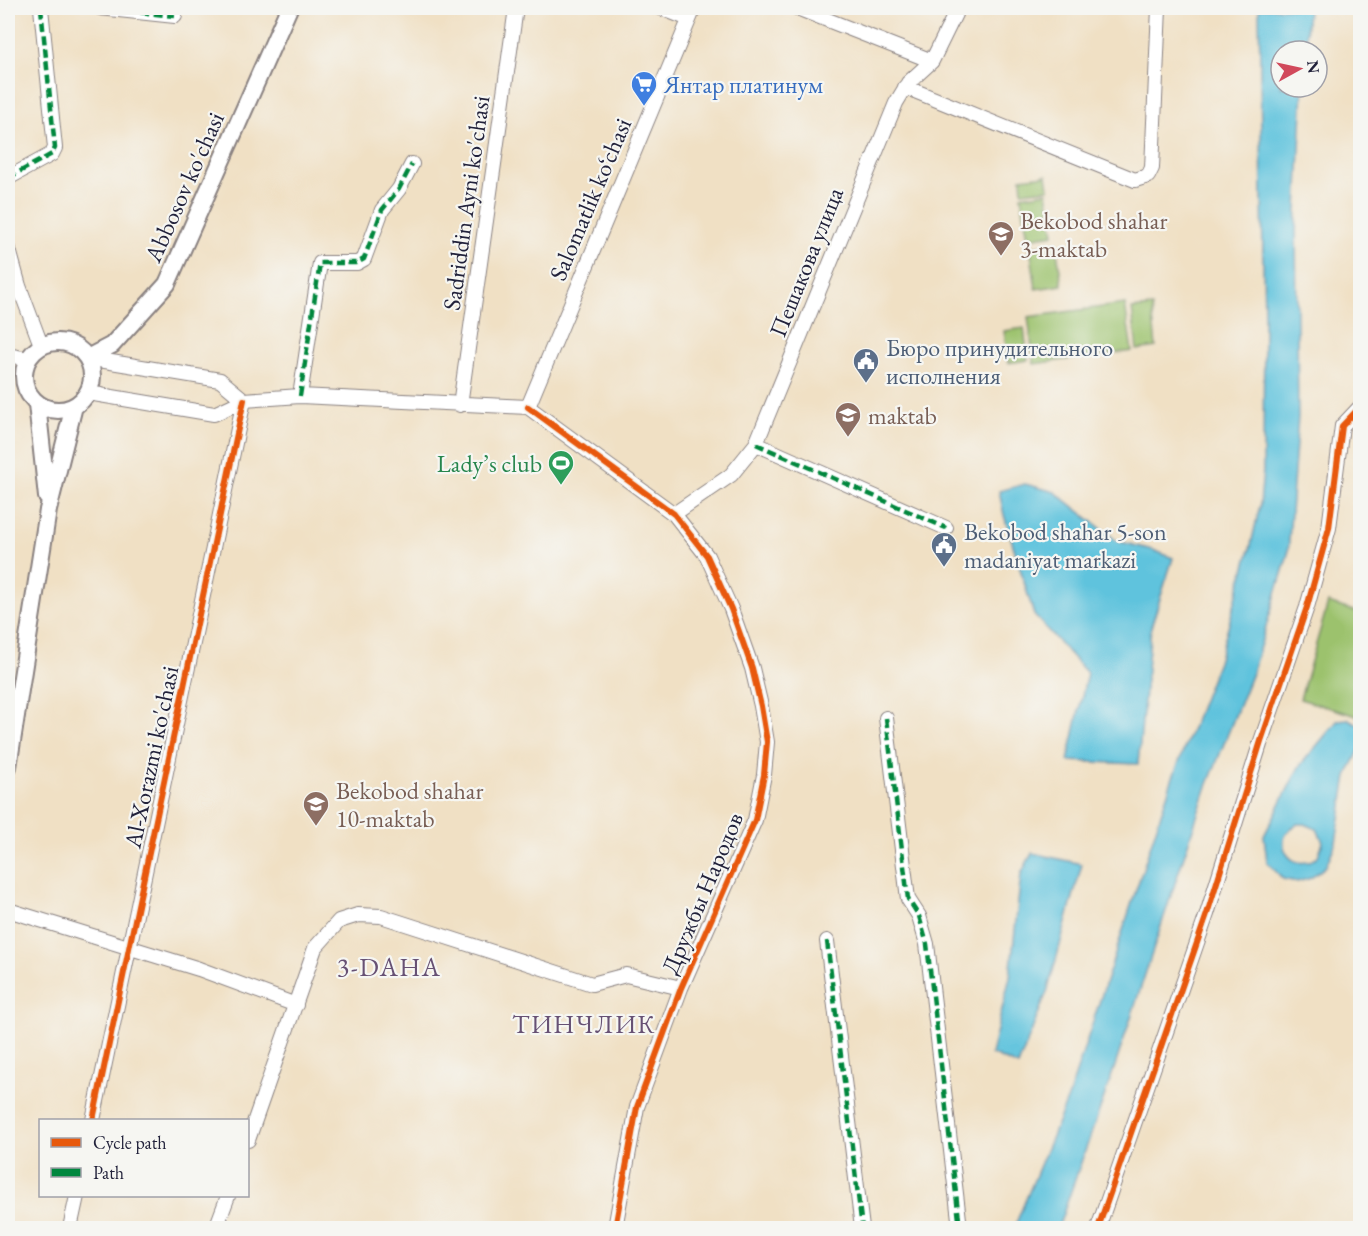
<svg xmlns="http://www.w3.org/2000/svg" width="1368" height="1236" viewBox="0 0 1368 1236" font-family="'EB Garamond',serif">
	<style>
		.green { fill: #9cc26d; stroke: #5f7254; stroke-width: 1.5 }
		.water { fill: #5fc3dd; stroke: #40728c; stroke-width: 1.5; fill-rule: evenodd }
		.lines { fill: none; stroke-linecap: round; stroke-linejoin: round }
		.minor-casing { stroke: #898180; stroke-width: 16 }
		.major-casing { stroke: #898180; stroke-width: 20 }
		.minor { stroke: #fff; stroke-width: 14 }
		.major { stroke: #fff; stroke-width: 16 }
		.quiet { stroke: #00873e; stroke-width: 4.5; stroke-dasharray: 9 4.5; stroke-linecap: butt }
		.cycleway-casing { stroke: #f6f6f2; stroke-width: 10 }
		.cycleway { stroke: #e8590c; stroke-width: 6 }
		.labels { text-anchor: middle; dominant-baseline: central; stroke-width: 4.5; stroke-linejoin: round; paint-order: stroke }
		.shop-label { font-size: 24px; fill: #366cbe; stroke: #f6f6f2; text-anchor: start }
		.street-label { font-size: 24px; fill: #22223b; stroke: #f6f6f2 }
		.education-label { font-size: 24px; fill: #785e54; stroke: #f6f6f2; text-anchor: start }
		.service-label { font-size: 24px; fill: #4e5e75; stroke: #f6f6f2; text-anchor: start }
		.leisure-label { font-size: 24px; fill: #27864d; stroke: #f6f6f2; text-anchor: end }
		.neighbourhood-label { font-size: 26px; letter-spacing: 1.5px; fill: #675174; stroke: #f6f6f2 }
	</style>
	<rect width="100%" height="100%" fill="#f6f6f2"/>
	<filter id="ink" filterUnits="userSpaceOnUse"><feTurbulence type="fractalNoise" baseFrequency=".0167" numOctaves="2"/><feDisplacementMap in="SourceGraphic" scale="12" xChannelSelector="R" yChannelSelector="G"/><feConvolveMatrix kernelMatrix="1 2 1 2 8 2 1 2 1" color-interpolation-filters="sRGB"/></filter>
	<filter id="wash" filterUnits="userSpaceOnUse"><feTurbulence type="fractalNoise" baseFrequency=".008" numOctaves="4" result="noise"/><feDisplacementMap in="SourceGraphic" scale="24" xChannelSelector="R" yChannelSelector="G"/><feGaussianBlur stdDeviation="1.35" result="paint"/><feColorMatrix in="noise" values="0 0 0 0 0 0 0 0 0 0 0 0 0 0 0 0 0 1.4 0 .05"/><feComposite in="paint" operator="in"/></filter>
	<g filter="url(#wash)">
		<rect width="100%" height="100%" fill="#f0e0c4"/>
		<path class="green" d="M1047,175L1049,189L1022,192L1021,178Z
			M1047,192L1054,234L1028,238L1021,196Z
			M1056,243L1062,285L1036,289L1030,247Z
			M1125,304L1132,351L1034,364L1028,317Z
			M1152,307L1156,347L1137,350L1132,309Z
			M1024,328L1028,360L1008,363L1004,331Z
			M1328,603L1360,613V717L1300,699Z"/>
		<path class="water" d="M1259,8H1308L1305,51H1281V87H1303L1296,231L1298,416L1288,554L1252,673L1206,789L1115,1066L1058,1228H1014L1068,1098L1173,777L1218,662L1250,549L1260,505L1263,471L1264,321Z
			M1025,484L1055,492L1117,541L1153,550L1173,558L1151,627L1138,764L1068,761L1087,673L1034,615L1004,515L999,491Z
			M1348,719L1360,725V749L1347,776L1336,842L1326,866L1311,878L1297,882L1283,879L1267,862L1264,836L1299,767L1338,720ZM1298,824H1305L1317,829L1323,842L1318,856C1292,878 1267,838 1298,824Z
			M1032,853L1082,864L1048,989L1018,1066L991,1054L1010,977L1021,874Z"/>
	</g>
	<g filter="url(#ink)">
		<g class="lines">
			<g class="minor-casing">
				<path id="minor" d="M100,8L175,16
					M661,8L689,19
					M797,8L932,61
					M905,87L1135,180L1148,176L1152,168L1159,8
					M8,178L52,154L55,148L41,8
					M8,246L19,286L41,345
					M8,355L28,359
					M87,358L220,380L244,400
					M88,393L214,414L244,400L300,396L528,407
					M300,396L320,263H357L364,259L382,210L399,189L412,164
					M460,405L516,8
					M528,407L674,514L707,556L731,609L752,668L761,706L767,742L764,775L755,820L681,988L637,1107L615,1228
					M528,407L694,8
					M756,444L946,528
					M674,514L731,475L756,444L896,103L908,83L932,61L958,8
					M886,718L908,899L919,916L927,944L960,1228
					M8,910L199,969L296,1005
					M827,941L862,1228
					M93,1120L244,400
					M248,1140L315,948L339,921L358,915L381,916L592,984L626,975L681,988
					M70,1228L77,1196
					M216,1228L228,1196
					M1098,1228L1207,914L1261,741L1307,607L1329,528L1342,426L1360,407"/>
			</g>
			<g class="major-casing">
				<path id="major" d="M24 376a34 34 0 1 1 68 0a34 34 0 1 1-68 0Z
					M87,358L112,345L167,284L289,8
					M37,404L47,497
					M8,767L48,510L74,406"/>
			</g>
			<use href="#minor" class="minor"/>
			<use href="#major" class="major"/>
			<path class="quiet" d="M100,8L175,16
				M8,178L52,154L55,148L41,8
				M300,396L320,263H357L364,259L382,210L399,189L412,164
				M756,444L946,528
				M886,718L908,899L919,916L927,944L960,1228
				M827,941L862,1228"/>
			<g class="cycleway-casing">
				<path id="cycleway" d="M528,407L674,514L707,556L731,609L752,668L761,706L767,742L764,775L755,820L681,988L637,1107L615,1228
					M93,1120L244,400
					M1098,1228L1207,914L1261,741L1307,607L1329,528L1342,426L1360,407"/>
			</g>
			<use href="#cycleway" class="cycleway"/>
		</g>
	</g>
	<defs>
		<g id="supermarket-pin" transform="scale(1.35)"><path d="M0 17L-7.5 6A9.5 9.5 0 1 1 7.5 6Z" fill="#3f7fe0" stroke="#f6f6f2"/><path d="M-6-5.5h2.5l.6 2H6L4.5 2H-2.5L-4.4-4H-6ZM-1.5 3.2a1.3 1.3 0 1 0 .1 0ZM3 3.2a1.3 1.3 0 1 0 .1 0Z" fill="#fff"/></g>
		<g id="school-pin" transform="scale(1.35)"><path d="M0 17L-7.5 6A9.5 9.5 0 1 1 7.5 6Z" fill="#8d6e63" stroke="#f6f6f2"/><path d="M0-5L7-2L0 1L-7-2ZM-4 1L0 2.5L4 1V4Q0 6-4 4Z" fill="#fff"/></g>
		<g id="civic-pin" transform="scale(1.35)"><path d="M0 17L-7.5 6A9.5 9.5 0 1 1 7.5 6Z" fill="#5c6f8a" stroke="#f6f6f2"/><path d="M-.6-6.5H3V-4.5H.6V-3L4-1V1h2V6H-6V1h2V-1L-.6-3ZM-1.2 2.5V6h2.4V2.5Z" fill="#fff"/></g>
		<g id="stadium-pin" transform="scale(1.35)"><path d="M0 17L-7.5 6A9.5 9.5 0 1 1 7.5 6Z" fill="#2e9e5b" stroke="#f6f6f2"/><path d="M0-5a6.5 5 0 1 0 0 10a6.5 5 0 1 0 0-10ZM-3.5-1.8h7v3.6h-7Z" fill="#fff"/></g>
	</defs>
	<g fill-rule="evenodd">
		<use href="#supermarket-pin" x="644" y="84"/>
		<use href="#school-pin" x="1001" y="234"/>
		<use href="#civic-pin" x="866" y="361"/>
		<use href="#school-pin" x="848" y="415"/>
		<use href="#stadium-pin" x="561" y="463"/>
		<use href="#civic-pin" x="944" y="545"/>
		<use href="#school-pin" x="316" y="804"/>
	</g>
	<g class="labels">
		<g class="shop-label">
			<text x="664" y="84">Янтар платинум</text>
		</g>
		<g class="street-label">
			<text transform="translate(184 187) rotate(-66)">Abbosov ko'chasi</text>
			<text transform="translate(590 199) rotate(-67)">Salomatlik ko‘chasi</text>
			<text transform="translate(466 203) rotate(-82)">Sadriddin Ayni ko'chasi</text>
			<text transform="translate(806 262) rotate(-68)">Пешакова улица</text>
			<text transform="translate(151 757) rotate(-78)">Al-Xorazmi ko'chasi</text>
			<text transform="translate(702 893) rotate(-67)">Дружбы Народов</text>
		</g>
		<g class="education-label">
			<text x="1020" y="220">Bekobod shahar<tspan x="1020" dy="28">3-maktab</tspan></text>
			<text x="868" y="415">maktab</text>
			<text x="336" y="790">Bekobod shahar<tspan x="336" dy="28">10-maktab</tspan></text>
		</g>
		<g class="service-label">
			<text x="886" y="347">Бюро принудительного<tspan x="886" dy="28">исполнения</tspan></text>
			<text x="964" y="531">Bekobod shahar 5-son<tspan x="964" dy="28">madaniyat markazi</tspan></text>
		</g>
		<g class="leisure-label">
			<text x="542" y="463">Lady’s club</text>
		</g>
		<g class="neighbourhood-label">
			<text x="389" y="967">3-DAHA</text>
			<text x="584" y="1024">ТИНЧЛИК</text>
		</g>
	</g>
	<rect width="1368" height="1236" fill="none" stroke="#f6f6f2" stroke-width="30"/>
	<rect x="39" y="1119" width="210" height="78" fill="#f6f6f2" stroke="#a1a1a9" stroke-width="1.5"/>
	<rect x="51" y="1138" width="30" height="9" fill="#e8590c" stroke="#a1a1a9" stroke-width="1.5"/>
	<text x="93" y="1149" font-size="18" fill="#22223b">Cycle path</text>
	<rect x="51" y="1168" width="30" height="9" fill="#00873e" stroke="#a1a1a9" stroke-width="1.5"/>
	<text x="93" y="1179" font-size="18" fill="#22223b">Path</text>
	<g transform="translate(1299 69) rotate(82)"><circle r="28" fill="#f6f6f2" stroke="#a1a1a9" stroke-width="1.5"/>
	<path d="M0-4.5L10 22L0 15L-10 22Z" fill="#d1495b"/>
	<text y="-9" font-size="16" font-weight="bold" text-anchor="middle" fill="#22223b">N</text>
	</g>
</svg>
